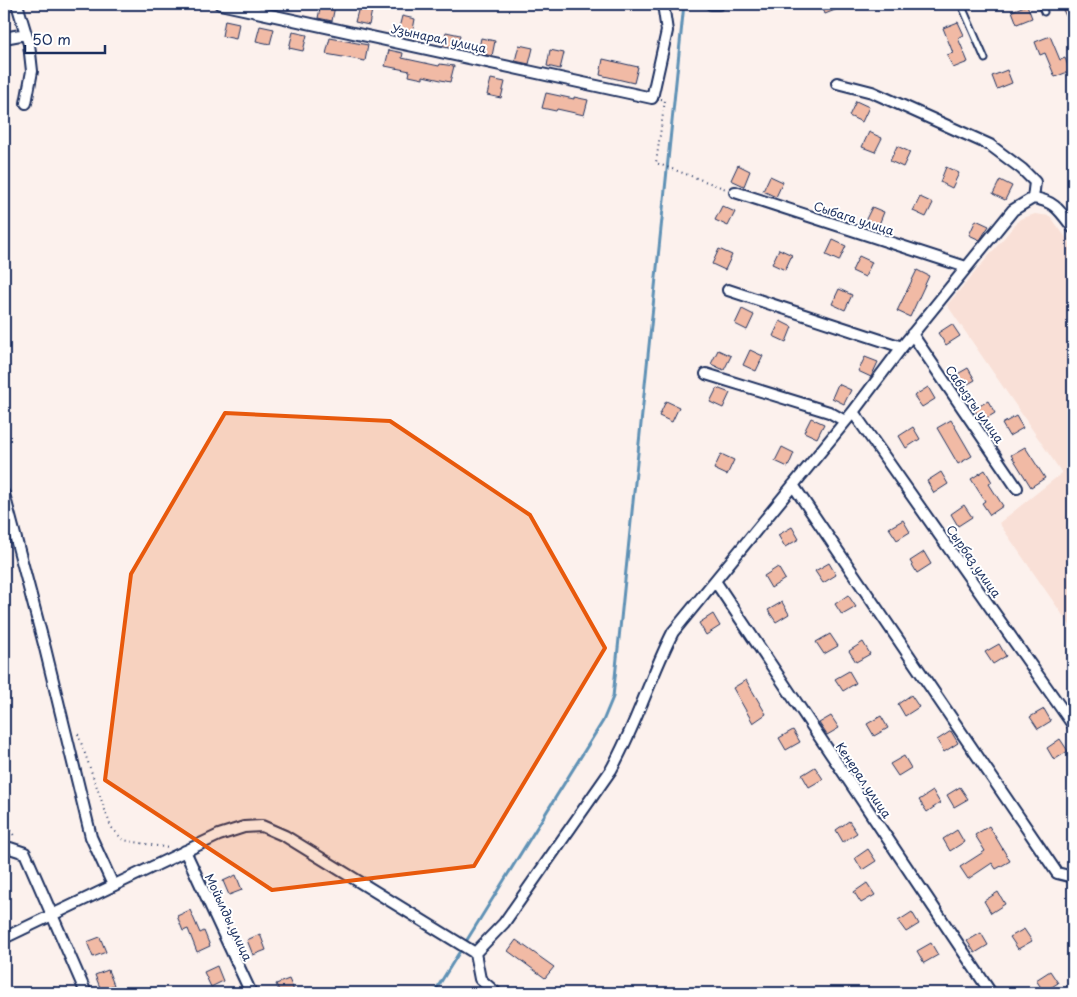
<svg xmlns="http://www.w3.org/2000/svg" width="1077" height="997" viewBox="0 0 1077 997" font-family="'Playpen Sans',sans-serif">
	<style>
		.built { fill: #f9e0d7 }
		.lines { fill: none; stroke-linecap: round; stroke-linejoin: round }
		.stream { stroke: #5f91b5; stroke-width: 3 }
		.building { fill: #f1baa5; stroke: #1b2f5e }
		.lane-casing { stroke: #1b2f5e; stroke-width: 9 }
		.street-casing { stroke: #1b2f5e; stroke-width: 14 }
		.path { stroke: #1b2f5e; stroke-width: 2; stroke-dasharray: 1 4; stroke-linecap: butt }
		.lane { stroke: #fff; stroke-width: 5 }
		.street { stroke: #fff; stroke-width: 10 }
		.marked { fill: #e8590c; fill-opacity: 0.2; stroke: #e8590c; stroke-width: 4; stroke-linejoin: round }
		.labels { text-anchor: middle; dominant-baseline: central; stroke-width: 4; stroke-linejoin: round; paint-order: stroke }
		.street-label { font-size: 12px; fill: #1b2f5e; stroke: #fff }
	</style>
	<rect width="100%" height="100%" fill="#fcf1ed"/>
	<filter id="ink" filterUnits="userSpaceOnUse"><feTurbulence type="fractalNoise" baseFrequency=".02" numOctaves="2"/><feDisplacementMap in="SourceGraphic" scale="10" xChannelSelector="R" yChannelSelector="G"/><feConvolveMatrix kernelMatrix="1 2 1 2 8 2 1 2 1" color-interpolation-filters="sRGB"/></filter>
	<g filter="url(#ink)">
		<path class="built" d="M1035,214L1050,216L1073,247V626L1071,627L999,523L1062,473L947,305L1020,219Z"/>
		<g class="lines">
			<path class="stream" d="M434,993L603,721L613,697L684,4"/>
		</g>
		<path class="building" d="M321,4L335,6L332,21L318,18Z
			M821,4H850L825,14Z
			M1060,4H1073V13L1066,16Z
			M1027,5L1032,18L1017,24L1012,11Z
			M359,7L372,10L369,25L355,22Z
			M402,16L415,19L412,35L398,32Z
			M225,20L239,23L236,39L222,36Z
			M958,22L964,35L958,38L968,62L953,68L947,55L953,53L943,28Z
			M260,26L274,29L270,44L256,41Z
			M293,32L307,35L303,51L289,48Z
			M446,32L460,35L457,49L443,46Z
			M1050,36L1060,60L1065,58L1070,71L1055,77L1045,53L1040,55L1035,42Z
			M330,38L368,45L365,61L326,54Z
			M481,38L495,41L492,56L478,53Z
			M519,45L533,48L529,64L515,61Z
			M389,50L403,53L402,58L439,66L440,64L454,66L450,82L423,76V79L409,76L410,71L385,66Z
			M550,50L564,53L560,69L547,66Z
			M603,59L638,67L634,83L600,75Z
			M1007,70L1012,83L997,89L992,76Z
			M491,79L505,82L501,98L487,95Z
			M546,93L574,99V97L588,100L584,115L557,109L556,111L542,108Z
			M856,101L869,107L862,122L849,116Z
			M869,132L882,138L875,152L862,147Z
			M897,146L910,152L903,167L890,161Z
			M738,165L750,171L744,186L731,180Z
			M946,167L959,173L952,188L940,182Z
			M770,176L783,182L776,197L763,191Z
			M1000,180L1012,186L1005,200L993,194Z
			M920,197L933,203L926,217L913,211Z
			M722,206L735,212L728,226L715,220Z
			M872,207L884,212L878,227L865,221Z
			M976,220L989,226L980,240L969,235Z
			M833,240L846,246L839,261L826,255Z
			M719,249L732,255L725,270L712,264Z
			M779,249L792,255L785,270L772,264Z
			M859,256L872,262L865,277L852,271Z
			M917,270L929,276L910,317L897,311Z
			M839,289L852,295L845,310L832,304Z
			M742,309L754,315L747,330L735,324Z
			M780,321L792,327L786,342L773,336Z
			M952,324L960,336L946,345L938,333Z
			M718,350L731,356L724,370L711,364Z
			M750,350L763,356L756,371L743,365Z
			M865,357L878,362L871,377L858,371Z
			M968,368L975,380L961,388L954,376Z
			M838,384L851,390L844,404L832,398Z
			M928,387L935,399L922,407L914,396Z
			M717,388L730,393L723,408L710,402Z
			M666,401L679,407L672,422L659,416Z
			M988,401L995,413L982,421L974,409Z
			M1016,416L1023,428L1009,436L1002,424Z
			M811,418L824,424L817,438L804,432Z
			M951,420L972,456L958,464L937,428Z
			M913,427L920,439L906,448L899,436Z
			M782,447L794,453L788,467L775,461Z
			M1025,447L1045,478L1031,487L1011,455Z
			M721,454L734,460L727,475L714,469Z
			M985,470L992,482L989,484L1003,506L990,515L982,503L985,501L971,479Z
			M941,472L948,484L934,493L927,481Z
			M964,505L972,517L958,526L951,514Z
			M903,520L910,532L897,540L889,528Z
			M792,527L799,539L785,547L778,535Z
			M924,552L931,564L917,573L910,561Z
			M829,563L836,575L823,583L815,571Z
			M778,567L785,579L771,588L764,576Z
			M848,595L856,607L842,615L835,604Z
			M782,602L789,614L776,622L768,610Z
			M713,614L720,626L706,635L699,623Z
			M830,634L838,646L824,654L816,642Z
			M863,642L870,654L856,662L849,651Z
			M999,644L1006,656L993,664L985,652Z
			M849,671L856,683L843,691L835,679Z
			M746,680L766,714L753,723L733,688Z
			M911,695L919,707L905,716L898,704Z
			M1044,709L1051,721L1038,729L1030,717Z
			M831,716L839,728L827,735L819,723Z
			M881,716L888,728L874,736L867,724Z
			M793,730L800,742L786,750L779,738Z
			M951,731L958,743L944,752L937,740Z
			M1060,739L1068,751L1054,760L1047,748Z
			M904,756L911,768L898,776L890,764Z
			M815,767L823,779L809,787L802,775Z
			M960,787L968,799L954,807L947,795Z
			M933,791L940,803L927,812L919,800Z
			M849,821L857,833L843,842L836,830Z
			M989,826L1010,861L996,869L992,863L968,879L960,867L985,851L975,835Z
			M957,830L964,842L950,851L943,839Z
			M868,849L876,861L862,870L855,858Z
			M236,875L242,890L229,895L223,881Z
			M867,883L875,895L861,903L854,892Z
			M998,892L1005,904L991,913L984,901Z
			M190,910L200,933L204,931L210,946L197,952L188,929L183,931L177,916Z
			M912,912L919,924L906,932L898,921Z
			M1024,929L1032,941L1018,949L1010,937Z
			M981,933L988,945L975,953L967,941Z
			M260,934L266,950L253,955L247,940Z
			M100,937L106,952L93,957L87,942Z
			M516,940L554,967L545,978L508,951Z
			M931,943L938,955L924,963L917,951Z
			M217,966L223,981L211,987L204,972Z
			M108,970L114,985L101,990L95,975Z
			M1050,971L1058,983L1044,992L1036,980Z
			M289,979L295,993H280L276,984Z"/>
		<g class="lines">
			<g class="lane-casing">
				<path id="lane" d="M961,4L985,59
					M1041,4L1044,12"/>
			</g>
			<g class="street-casing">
				<path id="street" d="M17,4L29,44L32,71L26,103
					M220,4L652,98L667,31L663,4
					M711,4H719
					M4,38L26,34
					M837,83L872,92L990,145L1022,169L1035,182L1033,198C1055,201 1060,211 1073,228
					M735,192L966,267
					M728,290L902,347
					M912,334L1017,488
					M706,374L829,412L845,421
					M853,412L1073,725
					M793,485L1057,873L1073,877
					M4,494L45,648L91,837L113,885
					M715,581L991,993
					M4,849L10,848L25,853L86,993
					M185,851L251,993
					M4,938L219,835L244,827L262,826L285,836L475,953L480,979L496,993
					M475,953L504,923L611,770C636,726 650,677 673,632L853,412L902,347L1013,210L1033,198"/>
			</g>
			<path class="path" d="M661,99L665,100L656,163L726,189
				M78,734L111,827L123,840L169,848
				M4,822L16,838"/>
			<use href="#lane" class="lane"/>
			<use href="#street" class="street"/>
		</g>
	</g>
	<path class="marked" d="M225,413L390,421L530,515L605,648L474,866L272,890L105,780L131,574Z"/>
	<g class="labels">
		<g class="street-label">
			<text transform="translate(439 38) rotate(12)">Узынарал улица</text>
			<text transform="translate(854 218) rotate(18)">Сыбага улица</text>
			<text transform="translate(975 404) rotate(55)">Сабызгы улица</text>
			<text transform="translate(974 561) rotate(55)">Сырбаз улица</text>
			<text transform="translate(864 780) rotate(56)">Кенерал улица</text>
			<text transform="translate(229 917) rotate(65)">Мойылды улица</text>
		</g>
	</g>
	<rect width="1077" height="997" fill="none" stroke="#fff" stroke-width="20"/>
	<rect x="10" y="10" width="1057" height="977" fill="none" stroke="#1b2f5e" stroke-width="2" filter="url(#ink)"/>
	<path d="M25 45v8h80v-8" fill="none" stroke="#1b2f5e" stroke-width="2.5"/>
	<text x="32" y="45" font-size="15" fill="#1b2f5e" stroke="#ffffff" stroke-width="4" paint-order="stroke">50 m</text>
</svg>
